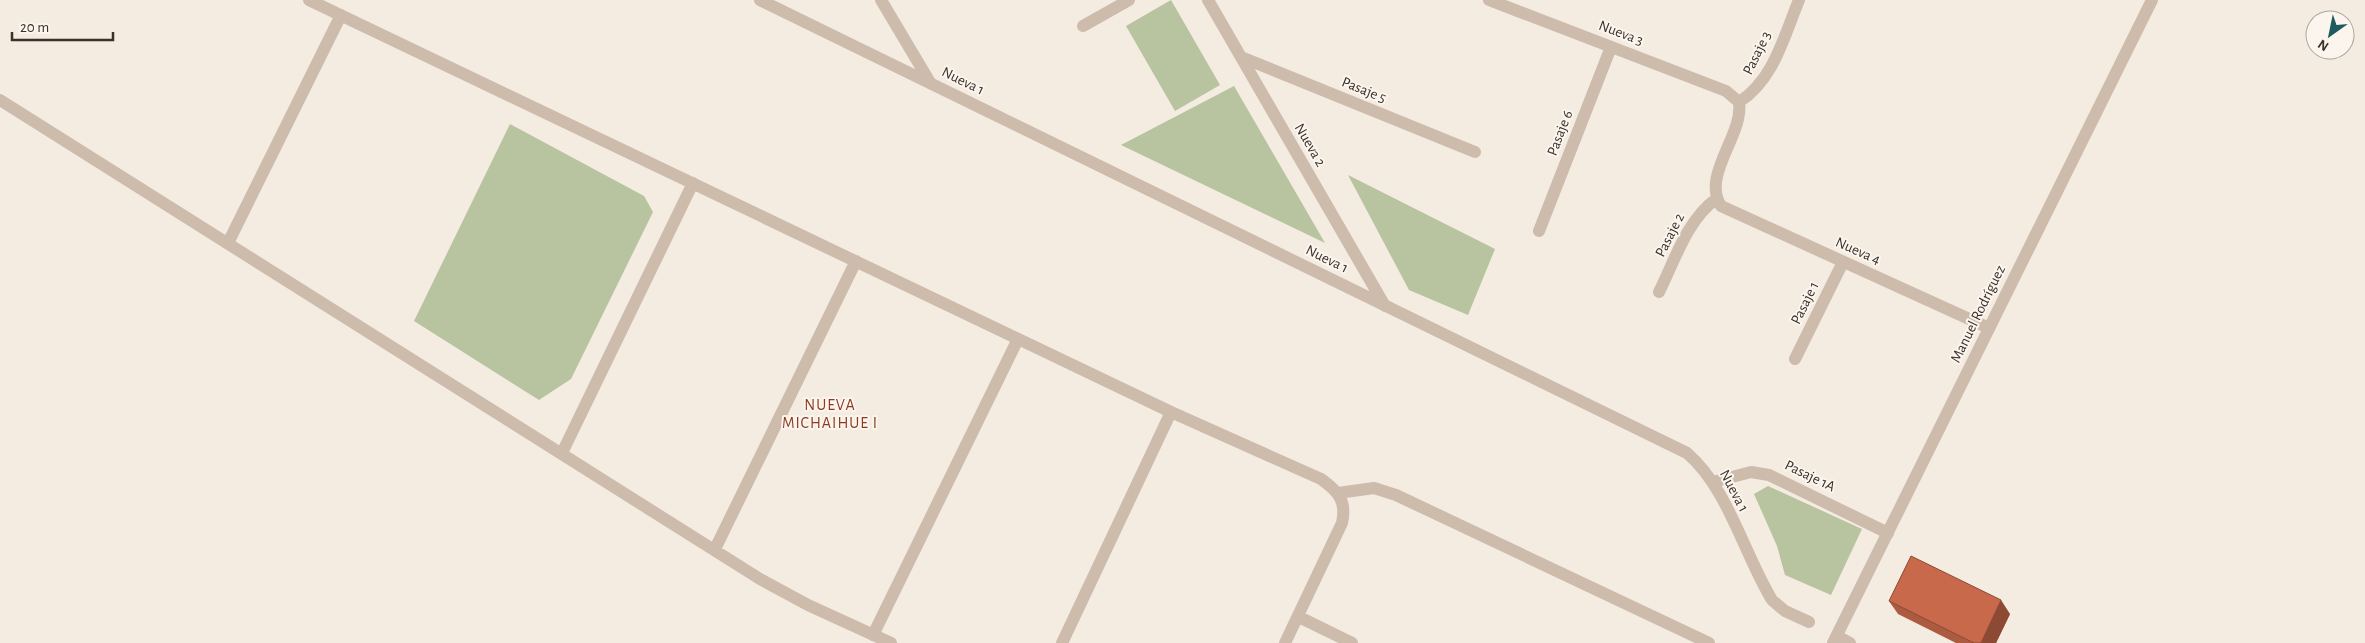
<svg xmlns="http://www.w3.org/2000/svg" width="2365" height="643" viewBox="0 0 2365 643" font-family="'Alegreya Sans',sans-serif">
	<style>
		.green { fill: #b8c4a0 }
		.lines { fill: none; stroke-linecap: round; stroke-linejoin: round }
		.minor { stroke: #cdbbac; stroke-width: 12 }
		.tertiary { stroke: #cdbbac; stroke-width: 12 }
		.wall { fill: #ac5a40 }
		.shaded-wall { fill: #8c4a34 }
		.building { fill: #c8694b; stroke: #8c4a34 }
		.labels { text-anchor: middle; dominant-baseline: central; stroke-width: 4; stroke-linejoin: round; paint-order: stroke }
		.street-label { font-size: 15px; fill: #3b302b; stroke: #fbf5ee }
		.neighbourhood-label { font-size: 16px; letter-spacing: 1px; fill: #8c3b22; stroke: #fbf5ee }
	</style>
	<rect width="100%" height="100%" fill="#f4ebe1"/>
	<path class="green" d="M1171,0L1220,85L1175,111L1126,26Z
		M1234,86L1325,243L1121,145Z
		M510,124L644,196L653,212L571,379L539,400L414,321Z
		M1348,175L1495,249L1468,315L1409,290Z
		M1768,486L1862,529L1831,595L1785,575L1777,546L1754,494Z"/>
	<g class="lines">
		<path class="minor" d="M309,0L1171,412L1321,479C1338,491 1347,501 1342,523L1285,643
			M760,0L1687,453C1728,488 1744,554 1772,600L1785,611L1809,622
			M881,0L931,84
			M1208,0L1385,306
			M1489,0L1726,91L1739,102
			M1083,26L1129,0
			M1241,57L1475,152
			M0,100L760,579L808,605L891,643
			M1739,102C1744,135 1701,175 1721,206L1989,328
			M1739,102C1774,80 1784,36 1799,0
			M1539,231L1611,47
			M228,243L341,15
			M1659,292C1675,260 1687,220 1716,199
			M1795,359L1843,262
			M562,453L693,183
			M1713,482L1751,472L1769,475L1888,533
			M1338,493L1374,488L1396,495L1709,643
			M715,549L856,261
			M1299,617L1352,643
			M873,635L1018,339
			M1837,636L1850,643
			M1062,643L1171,412"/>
		<path class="tertiary" d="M1833,643L2152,0"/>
	</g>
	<path class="wall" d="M1889,601L2010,614L1996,643H1956L1898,614Z"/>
	<path class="shaded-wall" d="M2001,600L2010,614L1996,643H1981Z"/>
	<path class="building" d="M1911,556L2001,600L1981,643H1974L1889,601Z"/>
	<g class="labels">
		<g class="street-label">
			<text transform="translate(1621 33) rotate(21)">Nueva 3</text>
			<text transform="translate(1757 53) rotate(-64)">Pasaje 3</text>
			<text transform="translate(963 81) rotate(26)">Nueva 1</text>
			<text transform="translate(1364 90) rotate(22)">Pasaje 5</text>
			<text transform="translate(1560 133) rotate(-69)">Pasaje 6</text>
			<text transform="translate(1310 145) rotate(60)">Nueva 2</text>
			<text transform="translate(1670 235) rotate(-63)">Pasaje 2</text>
			<text transform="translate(1858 251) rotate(24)">Nueva 4</text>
			<text transform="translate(1327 259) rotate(26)">Nueva 1</text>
			<text transform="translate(1805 303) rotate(-64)">Pasaje 1</text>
			<text transform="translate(1978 314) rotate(-64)">Manuel Rodríguez</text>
			<text transform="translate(1810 476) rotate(26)">Pasaje 1A</text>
			<text transform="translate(1734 491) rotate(62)">Nueva 1</text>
		</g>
		<g class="neighbourhood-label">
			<text x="830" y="405">NUEVA<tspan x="830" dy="18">MICHAIHUE I</tspan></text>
		</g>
	</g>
	<g transform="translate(2330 35) rotate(213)"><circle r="24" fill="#fbf5ee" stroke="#aea6a0"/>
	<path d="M0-4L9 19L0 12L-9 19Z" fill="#1f5a5e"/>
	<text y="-8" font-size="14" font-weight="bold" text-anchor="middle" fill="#3b302b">N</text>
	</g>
	<path d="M12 32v8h101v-8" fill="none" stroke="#3b302b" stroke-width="2.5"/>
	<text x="20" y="32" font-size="15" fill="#3b302b" stroke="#fbf5ee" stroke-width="4" paint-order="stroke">20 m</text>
</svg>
